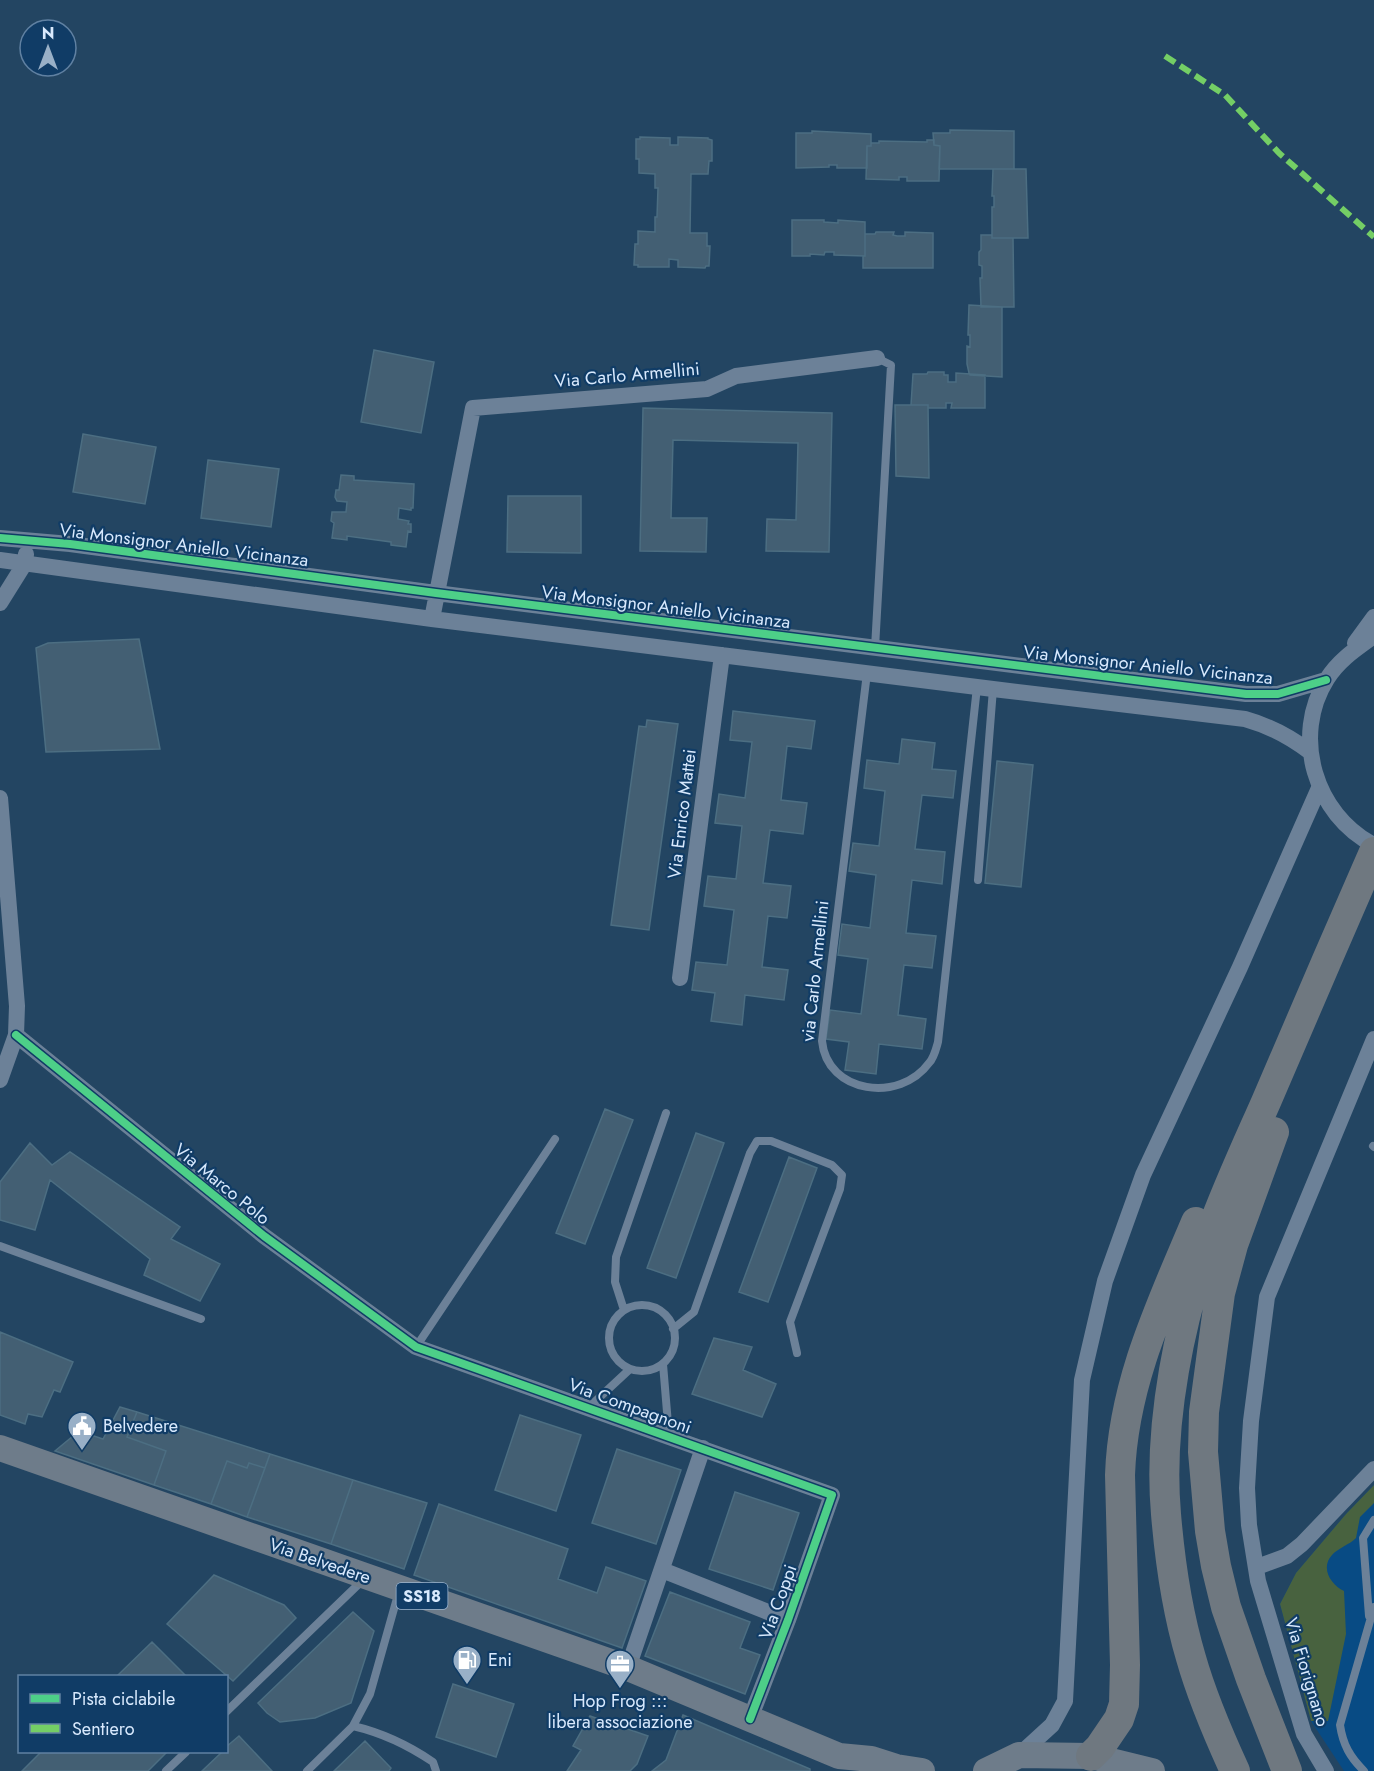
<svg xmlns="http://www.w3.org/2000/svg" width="1374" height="1771" viewBox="0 0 1374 1771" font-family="Jost,sans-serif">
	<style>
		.built { fill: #084b84 }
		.green { fill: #48623f }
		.building { fill: #435f73; stroke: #4c6e82; stroke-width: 1.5 }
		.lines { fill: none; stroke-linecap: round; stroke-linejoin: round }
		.lane { stroke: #6c8198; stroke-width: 8 }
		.street { stroke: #6c8198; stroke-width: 16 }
		.primary { stroke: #6e7c8a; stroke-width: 26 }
		.highway { stroke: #6f7880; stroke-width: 30 }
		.quiet { stroke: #74ce65; stroke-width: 6; stroke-dasharray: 12 6; stroke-linecap: butt }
		.cycleway-casing { stroke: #103c66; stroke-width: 11 }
		.cycleway { stroke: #4dcf88; stroke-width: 8 }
		.labels { text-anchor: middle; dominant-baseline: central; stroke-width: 4.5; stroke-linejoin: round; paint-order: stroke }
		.shield { fill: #103c66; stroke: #9cb5d0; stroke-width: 1.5 }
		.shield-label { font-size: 16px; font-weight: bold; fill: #d8e9fd }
		.street-label { font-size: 18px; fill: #d8e9fd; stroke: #103c66 }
		.poi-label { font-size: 18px; fill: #d8e9fd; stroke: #103c66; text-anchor: start }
	</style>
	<rect width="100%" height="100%" fill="#234562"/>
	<path class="built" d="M1374,1485V1771H1344L1311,1721L1280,1604L1296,1573L1346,1514Z"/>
	<path class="green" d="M1374,1485V1503L1360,1517L1356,1538C1349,1545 1338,1548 1332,1555C1320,1568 1331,1585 1344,1591L1346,1634L1328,1721H1311L1280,1604L1296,1573L1346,1514Z"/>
	<path class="building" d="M950,130L1014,131V169H939L940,146L934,145L933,133H950Z
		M812,131L871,134V146H867V168H837V165H829V167L796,168V133H812Z
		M640,137L670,138V145H678V137L708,138V139L712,140V161H709L708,174H691L690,233H707V246H710L709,266H706L705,268L678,267V260L669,259V267H638V265H634L635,244H638V231L655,232V217H657L658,188H655V174L639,173V159H636V139H640Z
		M927,140H934V145L940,146L939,181H907V177H899V180L866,179L867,146H871V143H879V141L927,142Z
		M993,169H1026L1028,238H992V207H994V196H992Z
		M792,220H824V222L838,223V220L865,222V256L834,255V252H825L824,255L810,254V256H792Z
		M876,232H894L893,235L897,236H905V232L933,233V268H863V256H865V234H875Z
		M981,235H992V238H1013L1014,307H981L980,278H982V266L979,265V252L981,250Z
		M969,305L1002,307V377L970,375L969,373L967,364V346L970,347V335H968Z
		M374,350L434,362L421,433L361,422Z
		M928,372H944V375H948V382H956V373L985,375V408H951L952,403H946V408H928V405H911L913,374H927Z
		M895,405H928L929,478L896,476Z
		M643,408L832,413L829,552L766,551L767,519L796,520L798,443L673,440L671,518H707L706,552L640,551Z
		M83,434L156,447L145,504L73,492Z
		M208,460L279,469L271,527L201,518Z
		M341,475L354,476V480L414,484L413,508H411V510L399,508L398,519L409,521L408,524H411V532L408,531L406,547L391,545V542L347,536V540L332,538L334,523L331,521L332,512H346L347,502L337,501L335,497L336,490H339Z
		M508,496H581V553L507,552Z
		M139,639L160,749L46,752L36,648L48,643Z
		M733,711L815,721L811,749L787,746L781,800L807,803L803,834L770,830L763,883L791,886L787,918L768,916L762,967L788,970L784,1000L745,995L742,1025L711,1021L715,993L692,990L696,962L727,965L734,910L704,906L708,876L736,879L742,826L715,823L719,794L745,798L752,742L730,740Z
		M647,720L678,724L649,930L611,925L639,726L646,727Z
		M902,739L935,743L932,769L956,771L953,798L922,795L915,849L945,852L942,884L912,880L906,933L936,936L932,968L904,965L898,1015L926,1019L922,1049L879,1044L876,1074L845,1070L849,1042L826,1039L830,1010L861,1014L868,959L838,955L842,924L870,928L876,875L849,871L853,843L879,846L885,791L864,788L867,760L899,764Z
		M997,761L1033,765L1021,887L985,883Z
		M605,1109L633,1120L585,1244L556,1233Z
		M696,1133L724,1143L676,1278L647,1268Z
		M30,1143L52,1165L70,1152L180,1227L171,1239L220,1264L200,1301L144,1275L150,1259L50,1180L35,1230L0,1220V1182Z
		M789,1157L817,1168L768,1302L739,1292Z
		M0,1332L73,1362L60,1392L54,1390L42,1417L28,1414L25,1424L0,1415Z
		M714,1338L752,1347L743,1370L776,1384L762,1417L692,1394Z
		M120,1407L137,1412L127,1437L166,1451L154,1485L55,1451L79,1431L103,1439Z
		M137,1412L270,1454L265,1468L249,1463L247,1468L227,1461L211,1504L154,1485L166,1451L127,1437Z
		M520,1415L581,1435L556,1511L495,1490Z
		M617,1449L681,1470L656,1544L592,1523Z
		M270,1454L353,1480L331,1544L247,1517Z
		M227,1461L247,1468L249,1463L265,1468L247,1517L211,1504Z
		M353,1480L427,1503L404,1569L331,1544Z
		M735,1492L799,1513L773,1590L709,1569Z
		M439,1504L568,1549L558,1579L597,1593L606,1567L646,1581L622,1648L414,1575Z
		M214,1575L284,1605L296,1618L233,1681L167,1624Z
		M670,1592L750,1622L740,1648L760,1655L745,1694L645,1656Z
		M353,1612L374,1631L351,1703L315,1718L280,1722L267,1713L258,1703Z
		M152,1642L186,1676H117Z
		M453,1684L514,1704L496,1757L436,1737Z
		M683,1715L810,1769V1771H652L666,1760Z
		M590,1716L648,1736L637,1764L630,1771H567L581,1750L573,1746Z
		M239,1736L272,1771H202L222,1752H226V1747Z
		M365,1741L391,1768L389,1771H334Z
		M41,1752H167L148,1771H22Z"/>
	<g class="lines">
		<path class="lane" d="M875,648L891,365L877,358
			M867,673L822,1041C827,1094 900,1103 929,1063C934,1058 936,1049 938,1042L977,687
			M978,880L993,689
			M1373,1146L1374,1147
			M0,1246L201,1319
			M609 1338a33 33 0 1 1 66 0a33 33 0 1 1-66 0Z
			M624,1310L615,1282L616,1257L666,1113
			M673,1329L694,1312L750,1153L757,1141H771L832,1165L842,1175L840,1189L790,1322L797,1353
			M416,1347L555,1139
			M663,1364L669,1436
			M588,1408L630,1369
			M1369,1616L1363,1538L1374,1520
			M226,1712L364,1579
			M353,1726L370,1694L399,1591
			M166,1771L186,1752
			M307,1771L353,1726C383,1733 408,1745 433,1762L436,1771
			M1364,1771C1350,1757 1343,1745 1340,1725L1374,1607"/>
		<path class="street" d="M0,538L70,544L436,593L1246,694H1278L1326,680
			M0,560L432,619L993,689L1245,719C1270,726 1289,736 1310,752
			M0,603L25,563L26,554
			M432,619L473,408L707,389L736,376L877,358
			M1374,636C1356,649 1339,660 1327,679C1291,736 1315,815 1374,845
			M1355,643L1374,617
			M0,798L17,1006L16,1035L0,1080
			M680,978L722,655
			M16,1035L264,1236L416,1347L832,1495L788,1620L750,1719
			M1257,1567L1287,1556L1302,1544L1374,1469
			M662,1570L788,1620
			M628,1668L703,1448
			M1019,1755L1052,1725L1065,1701L1082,1380L1105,1281L1143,1175L1240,967L1319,788
			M1326,1771L1304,1734L1258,1581L1249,1525L1247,1488L1251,1421L1267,1297L1374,1039"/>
		<path class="primary" d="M0,1448L628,1668L839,1756L871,1759L896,1767L922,1771
			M986,1771L1019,1755L1091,1756L1152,1771"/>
		<path class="highway" d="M1274,1132L1233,1245L1220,1293L1204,1412L1203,1452L1210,1531L1216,1566L1226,1607L1251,1679L1287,1771
			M1091,1756L1100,1747L1119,1719L1124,1704L1125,1665L1120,1475C1123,1384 1161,1305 1196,1222
			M1235,1771C1218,1734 1202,1697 1191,1658C1177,1611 1170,1562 1166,1514C1158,1424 1180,1317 1211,1232C1227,1188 1247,1145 1266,1102C1301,1019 1338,935 1374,852"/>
		<path class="quiet" d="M1165,56L1225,95L1279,153L1374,237"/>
		<g class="cycleway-casing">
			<path id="cycleway" d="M0,538L70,544L436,593L1246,694H1278L1326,680
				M16,1035L264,1236L416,1347L832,1495L788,1620L750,1719"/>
		</g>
		<use href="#cycleway" class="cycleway"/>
	</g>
	<defs>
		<g id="civic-pin" transform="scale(1.5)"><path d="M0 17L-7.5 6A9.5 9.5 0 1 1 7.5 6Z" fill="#99b0c7" stroke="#103c66"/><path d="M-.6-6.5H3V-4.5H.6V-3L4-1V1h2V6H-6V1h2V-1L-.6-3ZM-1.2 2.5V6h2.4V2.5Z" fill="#fff"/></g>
		<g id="fuel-pin" transform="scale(1.5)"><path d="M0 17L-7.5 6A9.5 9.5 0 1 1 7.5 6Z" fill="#99b0c7" stroke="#103c66"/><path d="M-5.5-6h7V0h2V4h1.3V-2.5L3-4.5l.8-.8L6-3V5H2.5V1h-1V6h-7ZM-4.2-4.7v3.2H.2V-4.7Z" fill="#fff"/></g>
		<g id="office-pin" transform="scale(1.5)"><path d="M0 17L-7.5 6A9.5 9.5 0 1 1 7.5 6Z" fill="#99b0c7" stroke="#103c66"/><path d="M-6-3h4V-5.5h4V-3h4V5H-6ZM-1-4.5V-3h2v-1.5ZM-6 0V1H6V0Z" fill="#fff"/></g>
	</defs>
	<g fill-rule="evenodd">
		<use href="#civic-pin" x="82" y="1426"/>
		<use href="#fuel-pin" x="467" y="1660"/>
		<use href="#office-pin" x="620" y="1664"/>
	</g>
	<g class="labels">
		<rect class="shield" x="396.5" y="1583" width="51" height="26" rx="4.5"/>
		<g class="shield-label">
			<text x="422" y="1596">SS18</text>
		</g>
		<g class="street-label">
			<text transform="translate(627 375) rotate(-5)">Via Carlo Armellini</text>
			<text transform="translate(184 545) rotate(7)">Via Monsignor Aniello Vicinanza</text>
			<text transform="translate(666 607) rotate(7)">Via Monsignor Aniello Vicinanza</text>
			<text transform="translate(1148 665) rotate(6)">Via Monsignor Aniello Vicinanza</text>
			<text transform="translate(682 814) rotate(-83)">Via Enrico Mattei</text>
			<text transform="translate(815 971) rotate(-84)">via Carlo Armellini</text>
			<text transform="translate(222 1184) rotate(39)">Via Marco Polo</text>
			<text transform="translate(630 1406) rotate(20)">Via Compagnoni</text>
			<text transform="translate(320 1561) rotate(19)">Via Belvedere</text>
			<text transform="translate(778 1602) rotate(-70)">Via Coppi</text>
			<text transform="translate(1307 1672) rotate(73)">Via Fiorignano</text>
		</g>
		<g class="poi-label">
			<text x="103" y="1426">Belvedere</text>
			<text x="488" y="1660">Eni</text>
			<text x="620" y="1701" text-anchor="middle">Hop Frog :::<tspan x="620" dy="21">libera associazione</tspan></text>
		</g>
	</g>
	<rect x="18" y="1675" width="210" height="78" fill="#103c66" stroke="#6081a2" stroke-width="1.5"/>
	<rect x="30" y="1694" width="30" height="9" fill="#4dcf88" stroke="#6081a2" stroke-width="1.5"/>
	<text x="72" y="1705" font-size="18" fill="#d8e9fd">Pista ciclabile</text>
	<rect x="30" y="1724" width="30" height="9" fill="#74ce65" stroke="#6081a2" stroke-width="1.5"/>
	<text x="72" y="1735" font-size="18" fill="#d8e9fd">Sentiero</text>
	<g transform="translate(48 48)"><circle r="28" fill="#103c66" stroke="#6081a2" stroke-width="1.5"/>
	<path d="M0-4.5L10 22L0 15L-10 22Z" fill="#99b0c7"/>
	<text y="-9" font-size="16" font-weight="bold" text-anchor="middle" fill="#d8e9fd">N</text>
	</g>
</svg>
